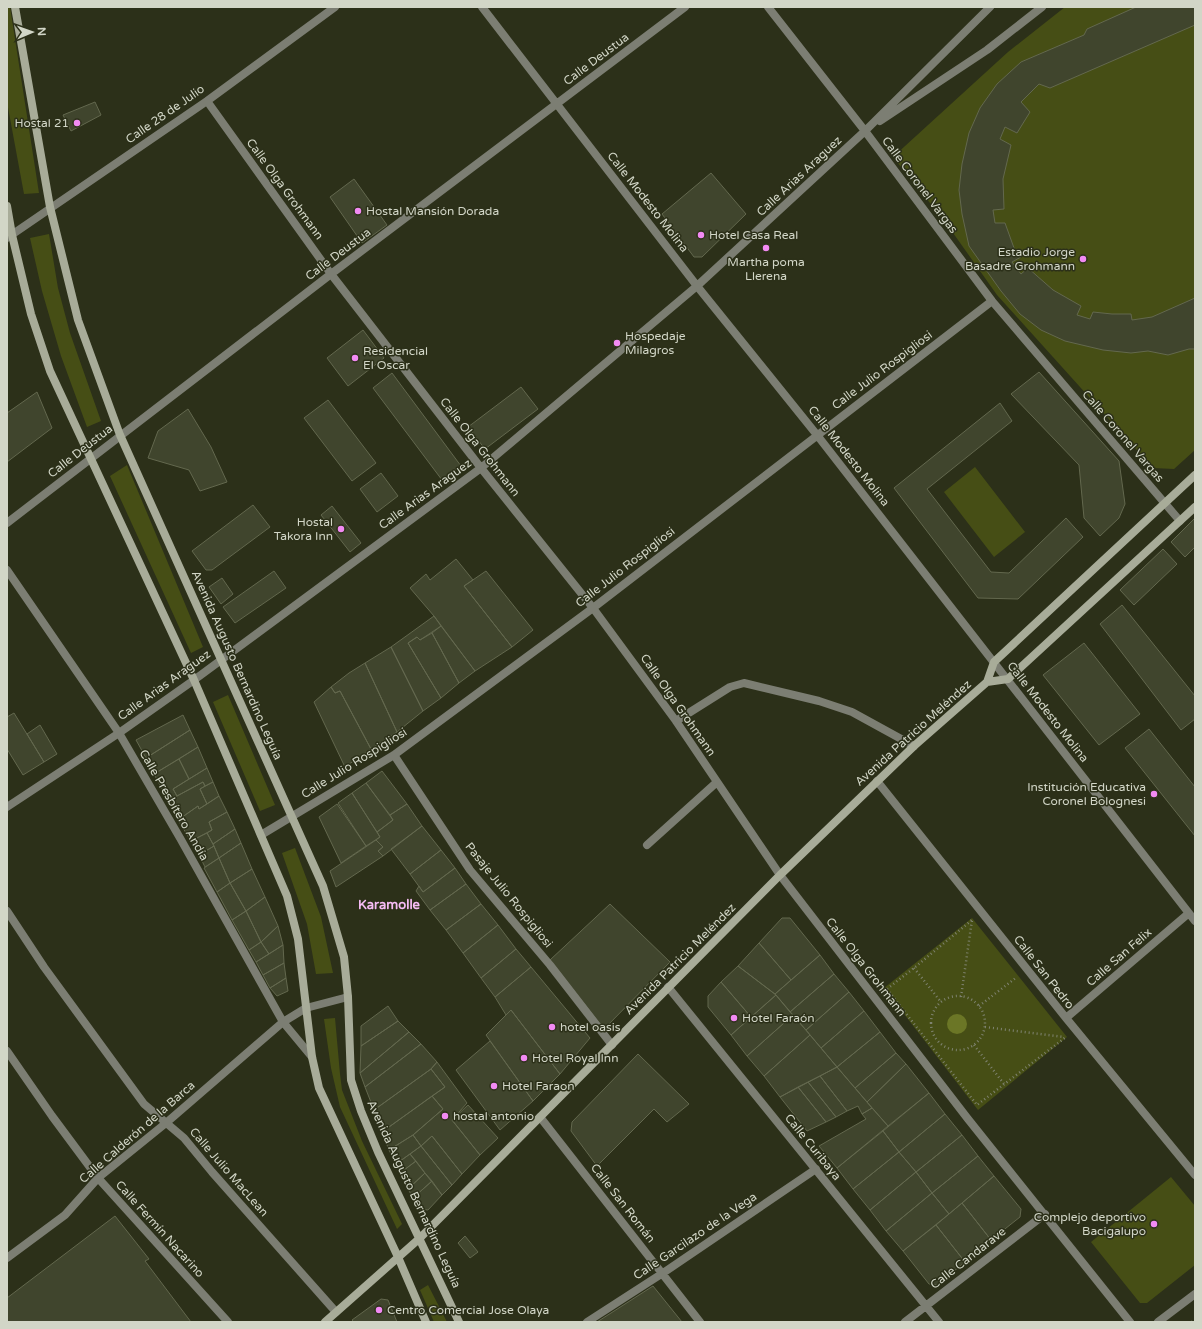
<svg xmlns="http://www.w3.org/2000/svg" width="1202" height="1329" viewBox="0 0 1202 1329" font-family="'Varela Round',sans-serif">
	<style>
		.green { fill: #464e15 }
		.water { fill: #6b7626 }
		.building { fill: #40452d; stroke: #63684e }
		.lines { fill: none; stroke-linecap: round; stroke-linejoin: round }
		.path { stroke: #7f8370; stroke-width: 2.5; stroke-dasharray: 1 3; stroke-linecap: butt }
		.street { stroke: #7c7e73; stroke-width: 8 }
		.secondary { stroke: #a8ac99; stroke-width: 8 }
		.poi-dot { fill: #f28af3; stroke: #2c3019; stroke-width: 1.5 }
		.labels { text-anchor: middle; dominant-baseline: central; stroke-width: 3; stroke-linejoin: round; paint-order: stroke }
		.street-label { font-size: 12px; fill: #d2d6c7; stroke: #2c3019 }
		.poi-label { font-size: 12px; fill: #d2d6c7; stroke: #2c3019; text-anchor: start }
		.neighbourhood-label { font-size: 13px; font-weight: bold; fill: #f6bcf5; stroke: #2c3019 }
	</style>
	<rect width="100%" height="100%" fill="#2c3019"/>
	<path class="green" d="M7,7H10L39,193L24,194L7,102Z
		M1065,7H1195V450L1174,469L1153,468L997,295L946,223L893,157L1008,52Z
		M49,234L58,288L70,333L101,421L87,427L61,356L42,291L30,238Z
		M127,465L203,647L191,653L110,476Z
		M975,467L1025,532L994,557L944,492Z
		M228,695L275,805L260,811L213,702Z
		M295,848L321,917L333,973L316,974L307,924L282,853Z
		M972,918L1067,1037L978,1110L884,988Z
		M335,1018L340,1074L342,1090L362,1141L402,1224L397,1229L340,1107L331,1068L324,1019Z
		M1171,1177L1195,1206V1265L1147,1303H1140L1091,1242Z
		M428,1285L447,1322H434L420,1290Z"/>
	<path class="water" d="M947 1024a10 10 0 1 1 20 0a10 10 0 1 1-20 0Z"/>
	<path class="building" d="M1136,7H1195V25L1050,88L1039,84L1021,102L1030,112L1017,133L1005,127L1000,139L1011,145L1003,179L1004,209L993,210L995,223H1005L1014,248L1021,257L1012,262L1021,274L1028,268L1053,290L1081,306L1077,315L1090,319L1093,312L1112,314H1131L1132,320L1152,317L1195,298V349H1189L1168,355L1148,351L1131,353L1103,350L1065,341L1041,330L1020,314L1001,291L969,246L962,214L959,190L962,164L969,133L980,108L997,84L1021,62L1084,35L1087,29Z
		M95,102L101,115L71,131L63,115Z
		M711,173L746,214L702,257H694L662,214Z
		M354,179L387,225L362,243L330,197Z
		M363,330L384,358L348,386L327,358Z
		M1039,372L1119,461L1125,504L1119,518L1100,536L1084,518L1079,465L1011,394Z
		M392,373L461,466L442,480L373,388Z
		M521,387L538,409L485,449L468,427Z
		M37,392L52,428L7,462V413Z
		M328,400L376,463L352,481L304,418Z
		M1000,403L1012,421L927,489L991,572L1009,573L1066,518L1083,537L1018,599L978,598L894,488Z
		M188,409L211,447L227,482L200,491L189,470L148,458L158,431Z
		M381,473L398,496L377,512L360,489Z
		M253,505L270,527L212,570H206L192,551Z
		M332,506L361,543L350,552L321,515Z
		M1195,518V547L1185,557L1171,542Z
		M1163,549L1177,564L1134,605L1120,590Z
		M456,559L473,580L464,586L512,647L475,671L434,616L410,588L426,574L430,580Z
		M274,571L286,588L235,623L223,607Z
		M486,571L533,630L512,647L464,586Z
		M222,578L233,594L221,604L209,587Z
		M1122,605L1195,696V719L1181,730L1100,624Z
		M434,616L441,626L420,640L417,637L408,643L441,698L423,711L391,647Z
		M441,626L475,671L459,683L432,633Z
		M432,633L459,683L441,698L408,643L417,637L420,640Z
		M1084,643L1140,714L1099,745L1043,675Z
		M391,647L423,711L397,732L365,663Z
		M365,663L397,732L371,749L340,691L335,693L331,687L349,673Z
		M331,687L335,693L340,691L371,749L345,767L314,702Z
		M14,713L44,762L23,775L7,749V717Z
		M183,715L190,730L146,758L136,740Z
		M40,725L57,754L44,762L27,734Z
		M1149,729L1195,787V836L1125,748Z
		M190,730L198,747L154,774L146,758Z
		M198,747L207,768L189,779L179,759Z
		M179,759L189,779L173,789L177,796L169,802L154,774Z
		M207,768L213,782L205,786L203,782L177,796L173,789Z
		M382,771L407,804L390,815L366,783Z
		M203,782L205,786L200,789L207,804L199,809L198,806L178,820L169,802L177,796Z
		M213,782L219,796L207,804L200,789Z
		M366,783L393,820L377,832L352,793Z
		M352,793L380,837L366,846L338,803Z
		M219,796L227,812L209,822L212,830L191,841L178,820L198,806L199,809Z
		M337,804L366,846L341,863L319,817Z
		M407,804L422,826L383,856L378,851L383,847L376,840L380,837L377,832L393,820L390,815Z
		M227,812L235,829L213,844L207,833L212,830L209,822Z
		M422,826L441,850L410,874L391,849Z
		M235,829L241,843L219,858L213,844Z
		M207,833L214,846L199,855L191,841Z
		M376,840L383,847L378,851L383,856L336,887L330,871Z
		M241,843L252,869L230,883L219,858Z
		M214,846L219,858L205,867L199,855Z
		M441,850L455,868L423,892L410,874Z
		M219,858L230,883L217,892L204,868Z
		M455,868L466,884L430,910L416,891L419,886L423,892Z
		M252,869L265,897L246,911L230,883Z
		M230,883L246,911L232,920L217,892Z
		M466,884L481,904L446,930L430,910Z
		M265,897L278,926L261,942L246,911Z
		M481,904L498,925L463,953L446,930Z
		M610,904L670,962L604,1029L550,960Z
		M246,911L261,942L249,950L232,920Z
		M782,918H790L820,955L791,980L759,943Z
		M498,925L516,949L481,978L463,953Z
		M278,926L283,945L269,954L261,942Z
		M261,942L269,954L256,962L249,950Z
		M759,943L791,980L775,994L738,966Z
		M283,945L284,963L263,975L256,962Z
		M516,949L531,967L495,997L481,978Z
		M820,955L834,974L790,1012L775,994Z
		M284,963L286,978L270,988L263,975Z
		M738,966L776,995L751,1017L721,982Z
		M531,967L590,1038L560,1074L511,1010L506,1015L495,997Z
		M834,974L849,992L806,1030L790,1012Z
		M286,978L288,991L277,996L270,988Z
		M721,982L751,1017L731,1035L708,1007V996Z
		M849,992L864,1011L821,1048L806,1030Z
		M776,995L793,1015L747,1056L731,1035Z
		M388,1006L398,1021L361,1046V1026Z
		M511,1010L560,1074L533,1101L486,1035Z
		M864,1011L880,1032L837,1067L821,1048Z
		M793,1015L810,1035L764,1076L747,1056Z
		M398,1021L409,1032L360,1073L361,1046Z
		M409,1032L421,1044L365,1087L360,1073Z
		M880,1032L896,1053L855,1088L837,1067Z
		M810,1035L837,1067L780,1097L764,1076Z
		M490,1041L533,1101L500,1130L456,1070Z
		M421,1044L437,1062L431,1069L374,1110L365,1087Z
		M896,1053L906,1064L867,1102L855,1088Z
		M638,1054L689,1104L667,1122L654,1109L597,1166L571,1131L572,1122Z
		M437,1062L467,1103L452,1120L480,1155L462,1174L432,1136L421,1146L413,1135L443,1109L432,1096L445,1087L431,1069Z
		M906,1064L929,1093L888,1126L867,1102Z
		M837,1067L855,1088L872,1108L862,1114L858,1106L847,1111L820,1076Z
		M431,1069L445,1087L382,1132L374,1110Z
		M820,1076L847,1111L836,1117L808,1082Z
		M808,1082L836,1117L826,1122L798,1087Z
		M798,1087L826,1122L807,1131L780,1097Z
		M929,1093L945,1114L899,1152L883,1131Z
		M432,1096L443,1109L413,1135L389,1150L382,1132Z
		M468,1105L498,1138L480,1155L452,1120Z
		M872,1108L888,1126L837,1168L819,1146L866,1119L862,1114Z
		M945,1114L962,1135L916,1172L899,1152Z
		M883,1131L899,1152L853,1189L837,1168Z
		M413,1135L421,1146L396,1164L389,1150Z
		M962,1135L978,1156L932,1193L916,1172Z
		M432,1136L462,1174L452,1185L421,1146Z
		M421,1146L452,1185L442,1195L410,1154Z
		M899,1152L916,1172L870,1210L853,1189Z
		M410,1154L416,1161L400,1173L396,1164Z
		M978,1156L994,1176L949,1214L932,1193Z
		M416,1161L425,1173L408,1189L400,1173Z
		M916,1172L932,1193L886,1231L870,1210Z
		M425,1173L432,1181L413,1198L408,1189Z
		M994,1176L1021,1209L1020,1217L991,1240L962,1203Z
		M432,1181L442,1195L428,1210L419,1209L413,1198Z
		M932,1193L949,1214L903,1251L886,1231Z
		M962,1203L991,1240L965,1262L936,1225Z
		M115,1216L149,1259L145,1261L191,1322H7V1298Z
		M936,1225L965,1262L937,1285L929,1284L903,1251Z
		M465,1236L478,1252L470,1258L458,1243Z
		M653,1286L682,1322H597Z
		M381,1299L388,1300L397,1322H354L352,1320Z"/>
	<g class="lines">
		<path class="path" d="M914,968L941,1002
			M887,989L977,1105L1066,1037
			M887,989L914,968L972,920
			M931 1023a27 27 0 1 1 54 0a27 27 0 1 1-54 0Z
			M961,997L972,920
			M979,1006L1017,977
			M985,1027L1064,1037
			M974,1045L1004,1084
			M1192,1322L1195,1319"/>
		<path class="street" d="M482,7L697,286L817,435L1195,921
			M768,7L865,131L992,301L1180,521
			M207,101L331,274L481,468L593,608L676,721L780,875L968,1119L1130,1322
			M880,121L987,50L1042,7
			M7,238L207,101L335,7
			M7,523L331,274L685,7
			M7,570L119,733L180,838L283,1022L312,1057
			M676,721L730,687L744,683L819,701L852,712L914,746
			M394,755L470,870L550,965L612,1045
			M877,781L1066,1018L1195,1175
			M7,807L119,733L194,680L481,468L697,286L865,131L990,7
			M261,835L394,755L593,608L992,301
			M647,845L717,782
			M7,911L44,967L144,1104L184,1138L212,1172L336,1312
			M668,987L939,1322
			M1066,1018L1189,913
			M7,1051L52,1116L98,1178L228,1322
			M540,1117L700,1322
			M7,1258L65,1215L98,1178L166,1123L283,1022L306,1008L348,997
			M587,1322L663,1273L816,1169
			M905,1322L1045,1214
			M1158,1322L1195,1294"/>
		<path class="secondary" d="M15,7L50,207L78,320L120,435L323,886L344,957L348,997L351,1080L361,1111L378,1152L459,1322
			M7,206L12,235L31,314L50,371L194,680L287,896L298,939L312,1057L319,1088L398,1257L426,1322
			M987,682L1008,679L1195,507
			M325,1322L420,1238L780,875L914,746L987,682L994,662L1195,475"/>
	</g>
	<g class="poi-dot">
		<circle cx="77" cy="123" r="4"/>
		<circle cx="358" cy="211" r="4"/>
		<circle cx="701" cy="235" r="4"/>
		<circle cx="766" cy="248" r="4"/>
		<circle cx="1083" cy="259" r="4"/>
		<circle cx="617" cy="343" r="4"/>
		<circle cx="355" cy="358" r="4"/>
		<circle cx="341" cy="529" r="4"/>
		<circle cx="1154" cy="794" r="4"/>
		<circle cx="734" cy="1018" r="4"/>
		<circle cx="552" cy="1027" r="4"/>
		<circle cx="524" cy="1058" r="4"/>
		<circle cx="494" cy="1086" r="4"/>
		<circle cx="445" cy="1116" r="4"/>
		<circle cx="1154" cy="1224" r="4"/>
		<circle cx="379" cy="1310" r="4"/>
	</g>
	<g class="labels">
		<g class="street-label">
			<text transform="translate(596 59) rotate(-37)">Calle Deustua</text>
			<text transform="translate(165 114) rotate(-35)">Calle 28 de Julio</text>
			<text transform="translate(799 176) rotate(-43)">Calle Arias Araguez</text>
			<text transform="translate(920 185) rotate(53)">Calle Coronel Vargas</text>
			<text transform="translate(285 189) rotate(54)">Calle Olga Grohmann</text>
			<text transform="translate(648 202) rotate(52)">Calle Modesto Molina</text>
			<text transform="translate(338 254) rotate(-37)">Calle Deustua</text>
			<text transform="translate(882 370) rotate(-37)">Calle Julio Rospigliosi</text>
			<text transform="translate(1123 436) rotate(49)">Calle Coronel Vargas</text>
			<text transform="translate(480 447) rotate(52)">Calle Olga Grohmann</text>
			<text transform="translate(80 451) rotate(-38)">Calle Deustua</text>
			<text transform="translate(849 456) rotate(52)">Calle Modesto Molina</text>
			<text transform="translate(425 494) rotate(-36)">Calle Arias Araguez</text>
			<text transform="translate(625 567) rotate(-38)">Calle Julio Rospigliosi</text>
			<text transform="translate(237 665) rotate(66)">Avenida Augusto Bernardino Leguía</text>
			<text transform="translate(164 685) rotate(-36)">Calle Arias Araguez</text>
			<text transform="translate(678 705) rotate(55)">Calle Olga Grohmann</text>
			<text transform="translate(1048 712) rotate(52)">Calle Modesto Molina</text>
			<text transform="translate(913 733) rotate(-42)">Avenida Patricio Meléndez</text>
			<text transform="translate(354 763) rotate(-32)">Calle Julio Rospigliosi</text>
			<text transform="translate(174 805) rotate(60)">Calle Presbítero Andía</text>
			<text transform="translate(509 895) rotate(51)">Pasaje Julio Rospigliosi</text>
			<text transform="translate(1119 957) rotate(-41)">Calle San Felix</text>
			<text transform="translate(680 959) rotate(-45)">Avenida Patricio Meléndez</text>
			<text transform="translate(866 967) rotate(52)">Calle Olga Grohmann</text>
			<text transform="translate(1044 972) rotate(52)">Calle San Pedro</text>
			<text transform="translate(137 1132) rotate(-41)">Calle Calderón de la Barca</text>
			<text transform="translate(813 1147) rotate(51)">Calle Curibaya</text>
			<text transform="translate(229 1172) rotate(49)">Calle Julio MacLean</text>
			<text transform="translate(414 1194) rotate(65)">Avenida Augusto Bernardino Leguía</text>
			<text transform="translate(623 1203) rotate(52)">Calle San Román</text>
			<text transform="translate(160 1229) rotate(48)">Calle Fermín Nacarino</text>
			<text transform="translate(695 1236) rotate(-34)">Calle Garcilazo de la Vega</text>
			<text transform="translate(968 1258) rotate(-38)">Calle Candarave</text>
		</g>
		<g class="poi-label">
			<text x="69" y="123" text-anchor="end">Hostal 21</text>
			<text x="366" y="211">Hostal Mansión Dorada</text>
			<text x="709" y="235">Hotel Casa Real</text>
			<text x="1075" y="252" text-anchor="end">Estadio Jorge<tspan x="1075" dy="14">Basadre Grohmann</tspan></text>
			<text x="766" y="262" text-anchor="middle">Martha poma<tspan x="766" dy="14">Llerena</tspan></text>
			<text x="625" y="336">Hospedaje<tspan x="625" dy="14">Milagros</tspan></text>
			<text x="363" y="351">Residencial<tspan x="363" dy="14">El Oscar</tspan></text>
			<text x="333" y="522" text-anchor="end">Hostal<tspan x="333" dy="14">Takora Inn</tspan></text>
			<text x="1146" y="787" text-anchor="end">Institución Educativa<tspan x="1146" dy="14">Coronel Bolognesi</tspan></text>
			<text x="742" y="1018">Hotel Faraón</text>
			<text x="560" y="1027">hotel oasis</text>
			<text x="532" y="1058">Hotel Royal Inn</text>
			<text x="502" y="1086">Hotel Faraon</text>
			<text x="453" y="1116">hostal antonio</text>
			<text x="1146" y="1217" text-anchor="end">Complejo deportivo<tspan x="1146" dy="14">Bacigalupo</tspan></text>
			<text x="387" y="1310">Centro Comercial Jose Olaya</text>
		</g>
		<g class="neighbourhood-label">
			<text x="389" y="905">Karamolle</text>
		</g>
	</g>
	<rect width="1202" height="1329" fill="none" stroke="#d2d6c7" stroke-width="16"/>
	<g transform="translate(32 32) rotate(88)" stroke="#2c3019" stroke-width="3" paint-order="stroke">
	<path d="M0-3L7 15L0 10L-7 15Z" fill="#d2d6c7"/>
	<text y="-6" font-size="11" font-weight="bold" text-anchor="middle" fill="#d2d6c7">N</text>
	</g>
</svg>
